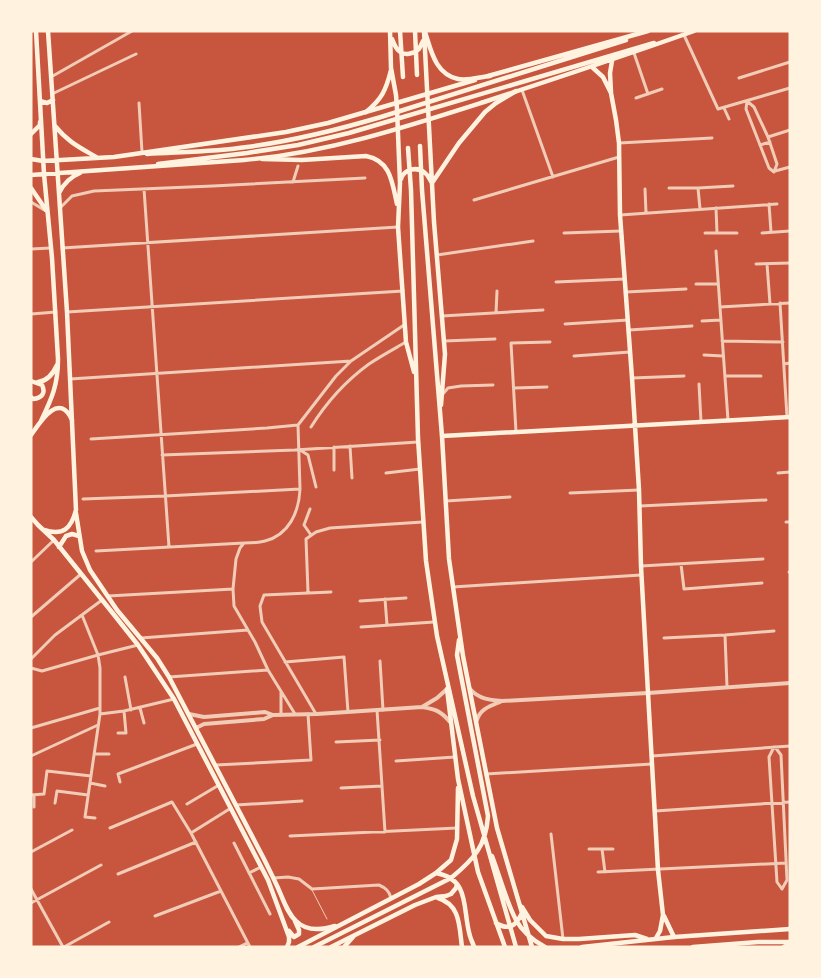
<svg xmlns="http://www.w3.org/2000/svg" width="821" height="978" viewBox="0 0 821 978" font-family="Bitter,serif">
	<style>
		.lines { fill: none; stroke-linecap: round; stroke-linejoin: round }
		.service { stroke: #f1ccb7; stroke-width: 1 }
		.minor { stroke: #f1ccb7; stroke-width: 3 }
		.tertiary { stroke: #f1ccb7; stroke-width: 4 }
		.secondary { stroke: #fff3e0; stroke-width: 4.5 }
		.primary { stroke: #fff3e0; stroke-width: 4.5 }
	</style>
	<rect width="100%" height="100%" fill="#c8553d"/>
	<g class="lines">
		<path class="service" d="M312,890L327,919"/>
		<path class="minor" d="M684,35L718,109L790,88
			M634,53L648,94
			M51,77L132,31
			M739,78L790,62
			M522,90L553,177
			M52,94L136,54
			M636,98L662,89
			M747,101L754,107L768,137L777,164L774,172L769,168L746,109Z
			M139,103L142,152
			M724,108L729,119
			M768,137L790,130
			M619,143L712,138
			M760,145L770,142
			M775,171L790,167
			M293,182L298,166
			M669,188H698L733,186
			M698,188L700,209
			M144,189L169,547
			M645,189L646,213
			M474,200L619,157
			M31,202L46,211
			M769,204L771,232
			M60,208L72,196L94,191L213,186L365,178
			M716,208L717,233
			M620,215L777,204
			M564,233L621,231
			M705,233H737
			M762,233L790,231
			M62,248L398,227
			M31,249L51,248
			M716,251L728,420
			M437,255L533,241
			M756,264L790,263
			M767,264L770,304
			M556,282L625,279
			M696,284H718
			M626,292L686,289
			M780,303L787,417
			M720,307L790,303
			M67,312L403,291
			M496,313L497,291
			M31,314L56,312
			M442,316L543,310
			M702,321L721,320
			M565,324L628,320
			M629,330L692,326
			M444,341L495,339
			M722,341L783,342
			M704,355L723,356
			M574,356L630,352
			M784,364L790,363
			M725,376H761
			M632,378L684,376
			M70,379L351,361L404,325
			M699,384L701,422
			M514,388L547,387
			M442,395L448,388L461,386L493,385
			M311,427C326,403 347,380 369,364C381,356 394,349 406,342
			M516,432L511,343L550,342
			M91,439L267,428L298,425
			M350,446L352,478
			M334,447V470
			M300,450L308,455L316,487
			M162,455L295,450L418,442
			M386,473L420,469
			M778,473L790,472
			M570,493L639,490
			M83,499L165,496L300,489
			M446,501L510,497
			M640,506L766,500
			M310,509L304,525L311,535
			M786,522H790
			M96,551L244,543
			M31,562L54,540
			M681,564L684,589L762,583
			M641,566L763,559
			M789,572H790
			M453,587L641,575
			M308,592L306,539L316,532L330,528L423,522
			M108,596L233,589
			M385,599L387,625
			M360,601L406,598
			M82,615L98,655L100,668V714L85,817L95,818
			M31,617L81,574
			M361,627L434,622
			M725,635L727,687
			M141,638L248,630
			M664,638L725,635L774,631
			M31,659L55,635L102,600
			M380,661L383,710
			M285,662L344,657L348,712
			M31,668L42,671L98,655L138,645
			M125,677L131,710
			M169,677L268,670
			M281,692V715
			M140,708L144,723
			M377,710L385,832
			M100,714L124,711L174,699
			M295,714L268,670L255,642L234,606L233,589L236,559L240,548L244,543C251,543 258,543 265,541C289,535 299,512 300,489L298,425L336,376L351,361
			M316,714L262,622L260,606L264,595L331,592
			M31,728L100,708
			M118,733H126L124,711
			M336,742L380,740
			M774,747L769,757L777,882L782,889
			M775,747L781,755L787,880L782,889
			M95,754H109
			M31,756L98,725
			M652,756L790,746
			M396,761L455,757
			M216,765L311,760L308,714
			M486,774L652,764
			M120,782L118,774L197,744
			M90,783L105,786
			M341,788L382,786
			M31,795L44,794L47,771L91,776
			M34,795V807
			M55,803L57,791L88,795
			M187,804L219,785
			M236,805L302,801
			M655,811L790,802
			M110,828L172,802L191,833L250,947
			M191,833L231,808
			M551,834L563,939
			M290,836L457,828
			M234,843L270,914
			M589,849H613
			M602,849L605,872
			M31,852L72,830
			M598,872L786,863
			M249,873L261,867
			M118,874L196,842
			M274,878L288,877L299,879L312,889L379,885C386,888 389,891 391,898
			M31,889L63,947
			M31,903L101,865
			M155,916L221,891
			M64,947L109,922
			M239,947L247,943"/>
		<path class="tertiary" d="M447,689L437,698L422,707C435,709 441,711 450,722
			M470,689C479,699 489,700 502,701L648,693L790,683
			M189,714L204,717L265,712L273,715
			M477,720C480,709 490,706 500,702
			M196,728L204,724L264,719L273,715L317,714L422,707"/>
		<path class="secondary" d="M36,31L44,174L52,258L58,359C58,385 52,398 41,421
			M592,67L603,77L611,93L616,120L619,143L620,215L632,378L639,490L641,566L648,693L658,870L663,915L660,931L656,938
			M488,76L648,31
			M611,92L610,73L612,61
			M40,101L47,103L53,100
			M55,126C68,142 79,147 96,157
			M31,134L40,125V122
			M147,154C180,152 214,152 247,147C292,141 337,130 381,117L626,40
			M31,159L43,161L114,157L286,132L328,123L475,80
			M158,164L247,153L298,145L349,133L654,43
			M31,175L244,160C326,153 406,127 484,102C554,79 624,56 694,31
			M31,188L46,210
			M59,193C64,183 70,177 80,173
			M31,381L42,385C46,393 42,398 33,399L31,397
			M38,382C48,381 53,374 57,365
			M31,435C40,422 59,391 72,420
			M442,436L790,417
			M76,513L82,551L90,570L117,610L157,658L169,677C200,737 232,797 263,857C268,867 273,877 278,888C283,899 287,913 296,921C307,932 322,930 335,926
			M31,517L38,525L54,540L115,616L138,645L174,699L268,880L285,926L289,937V942L287,947
			M44,530C63,536 71,529 76,510L67,312L48,31
			M59,547L66,536L72,534L79,536
			M664,916L674,937
			M289,931L294,937L299,934V930L295,921
			M344,947L353,937"/>
		<path class="primary" d="M390,31L391,68L396,95L397,109L400,183L398,227L406,342L414,372
			M400,31L403,77
			M415,31L417,75
			M424,31L434,222L445,354L441,405
			M425,32C431,50 435,74 458,79C468,81 480,77 490,76
			M392,39C394,43 395,48 399,51C404,56 414,54 419,49C420,47 422,43 423,41
			M366,112C382,99 386,90 391,70
			M420,146L422,190L442,436L449,559L463,656L497,828L532,947
			M408,148L411,190L418,438L426,561L437,636L473,796L516,947
			M262,159L302,160L366,156C391,161 392,182 397,204
			M401,179C404,169 417,166 425,173C428,175 430,180 432,183L459,143L485,112L496,103L516,91
			M447,689L458,779L478,872L505,947
			M492,856C500,877 506,901 516,920C522,931 534,941 545,947
			M436,873C471,879 462,910 470,936C471,940 473,943 474,947
			M438,898C461,905 459,927 462,947
			M522,907L530,920L546,936L563,939H579L635,935L647,939
			M496,923C509,931 516,926 522,913
			M298,947L419,884L436,873L451,860L457,839L458,788
			M314,947L451,878C474,859 486,846 488,816L457,655L459,640
			M331,947L415,905L436,897L446,896L451,894L456,888L457,884
			M582,947L674,937L790,929
			M693,947L758,942H790
			M784,947L790,945"/>
	</g>
	<rect width="821" height="978" fill="none" stroke="#fff3e0" stroke-width="65"/>
</svg>
